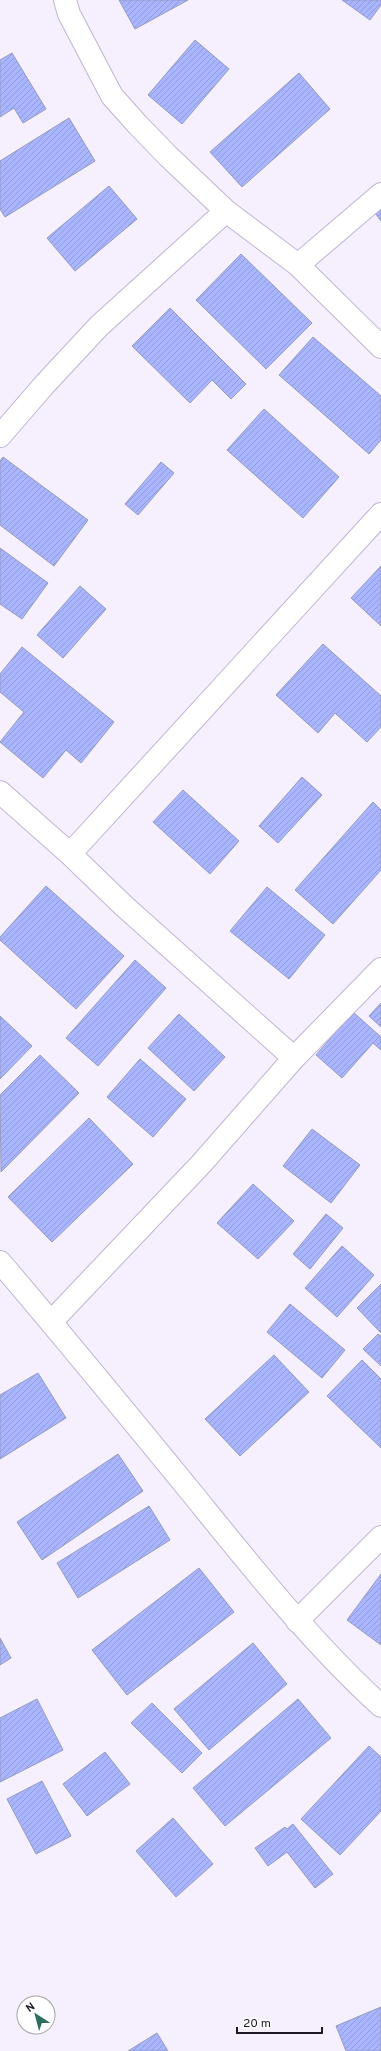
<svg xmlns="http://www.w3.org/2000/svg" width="381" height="2051" viewBox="0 0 381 2051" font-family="Overpass,sans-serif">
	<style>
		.building { fill: url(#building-hatch); stroke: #949bbd }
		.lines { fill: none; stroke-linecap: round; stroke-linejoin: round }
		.street-casing { stroke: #c0b3d5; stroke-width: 24 }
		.secondary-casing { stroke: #c0b3d5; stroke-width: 24 }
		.street { stroke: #fff; stroke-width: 22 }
		.secondary { stroke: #fff; stroke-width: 22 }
	</style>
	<defs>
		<pattern id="building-hatch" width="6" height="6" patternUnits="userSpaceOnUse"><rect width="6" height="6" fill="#a9b5ff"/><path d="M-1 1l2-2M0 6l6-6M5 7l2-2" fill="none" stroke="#919bda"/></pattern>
	</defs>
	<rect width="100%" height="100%" fill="#f5effe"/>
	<path class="building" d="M119,0H188L135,29Z
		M342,0H381V5L370,20Z
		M195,40L229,69L182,124L148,95Z
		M12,53L46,109L23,123L14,108L0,117V60Z
		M299,73L330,109L242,187L210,152Z
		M69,118L95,161L5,217L0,209V161Z
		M109,186L137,219L75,271L47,238Z
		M381,202V221L372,209Z
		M241,254L312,323L266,369L196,300Z
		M170,308L246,384L231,399L212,380L190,403L132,346Z
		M313,337L381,396V440L369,454L279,375Z
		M264,409L339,477L303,518L227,450Z
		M3,457L88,520L54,566L0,525V461Z
		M161,462L174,473L138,515L125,504Z
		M0,548L48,583L22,619L0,604Z
		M381,566V626L351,598Z
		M80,586L106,609L63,658L37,635Z
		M323,644L381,696V727L367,742L335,713L318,733L276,695Z
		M22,647L114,722L81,763L66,750L43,778L0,742L24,712L0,692V674Z
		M302,777L322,795L278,843L259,826Z
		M183,790L239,841L210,874L153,822Z
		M373,802L381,810V870L333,924L295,890Z
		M46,886L124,956L76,1009L0,940V937Z
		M267,887L325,935L289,979L230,931Z
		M135,960L166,988L98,1066L66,1038Z
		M381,1003V1027L369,1016Z
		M353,1012L381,1037V1050L373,1043L342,1078L316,1055Z
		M179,1014L225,1057L194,1091L148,1048Z
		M0,1016L32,1046L0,1079Z
		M40,1055L79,1093L1,1172L0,1095Z
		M140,1059L186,1099L153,1137L107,1097Z
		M89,1118L133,1164L52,1242L8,1197Z
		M312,1129L360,1165L331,1203L283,1166Z
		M253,1184L294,1221L258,1259L217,1223Z
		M326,1214L343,1228L310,1269L293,1254Z
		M342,1246L374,1275L337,1317L305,1288Z
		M381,1284V1333L357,1308Z
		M290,1304L345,1350L322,1378L267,1332Z
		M378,1334L381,1336V1366L363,1349Z
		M274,1355L309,1392L240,1456L205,1419Z
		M362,1360L381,1379V1448L327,1396Z
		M38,1373L66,1418L0,1459V1395Z
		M118,1454L143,1491L42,1560L17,1522Z
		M149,1506L170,1540L78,1598L57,1563Z
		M199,1568L234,1612L127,1695L92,1650Z
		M381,1574V1645L347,1620Z
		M0,1638L11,1658L0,1665Z
		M253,1643L287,1684L209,1750L174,1709Z
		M37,1699L63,1750L0,1782V1718Z
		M298,1699L331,1738L225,1826L193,1788Z
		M152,1703L202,1753L182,1773L131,1723Z
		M369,1746L381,1757V1811L340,1855L301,1819Z
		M105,1752L130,1784L87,1816L63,1784Z
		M42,1781L71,1836L36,1854L7,1799Z
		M173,1818L213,1864L176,1897L136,1851Z
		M293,1824L333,1874L315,1888L287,1852L268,1866L255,1848L285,1827L287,1829Z
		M381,2007V2051H346L336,2026Z
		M157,2033L168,2051H128Z"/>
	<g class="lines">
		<g class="street-casing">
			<path id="street" d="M65,0L69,14L112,96L137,124L168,156L226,211L298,265L381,347
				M298,265L381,194
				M0,436L45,384L99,326L226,211
				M0,792L70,854L124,906L294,1058
				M70,854L381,514
				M51,1322L202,1163L294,1058L381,969
				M297,1621L381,1537"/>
		</g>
		<g class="secondary-casing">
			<path id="secondary" d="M0,1262C65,1338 128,1415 191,1492C251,1566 310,1641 381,1706"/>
		</g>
		<use href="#street" class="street"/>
		<use href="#secondary" class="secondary"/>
	</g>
	<g transform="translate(36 2015) rotate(324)"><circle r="19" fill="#ffffff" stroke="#a5a3a8"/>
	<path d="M0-3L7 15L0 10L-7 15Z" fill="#2d6e5e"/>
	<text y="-6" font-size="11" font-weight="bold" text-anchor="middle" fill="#1e1926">N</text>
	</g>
	<path d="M237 2027v6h85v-6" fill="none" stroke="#1e1926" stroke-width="2"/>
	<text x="243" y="2027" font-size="12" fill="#1e1926" stroke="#ffffff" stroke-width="3" paint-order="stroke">20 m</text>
</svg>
